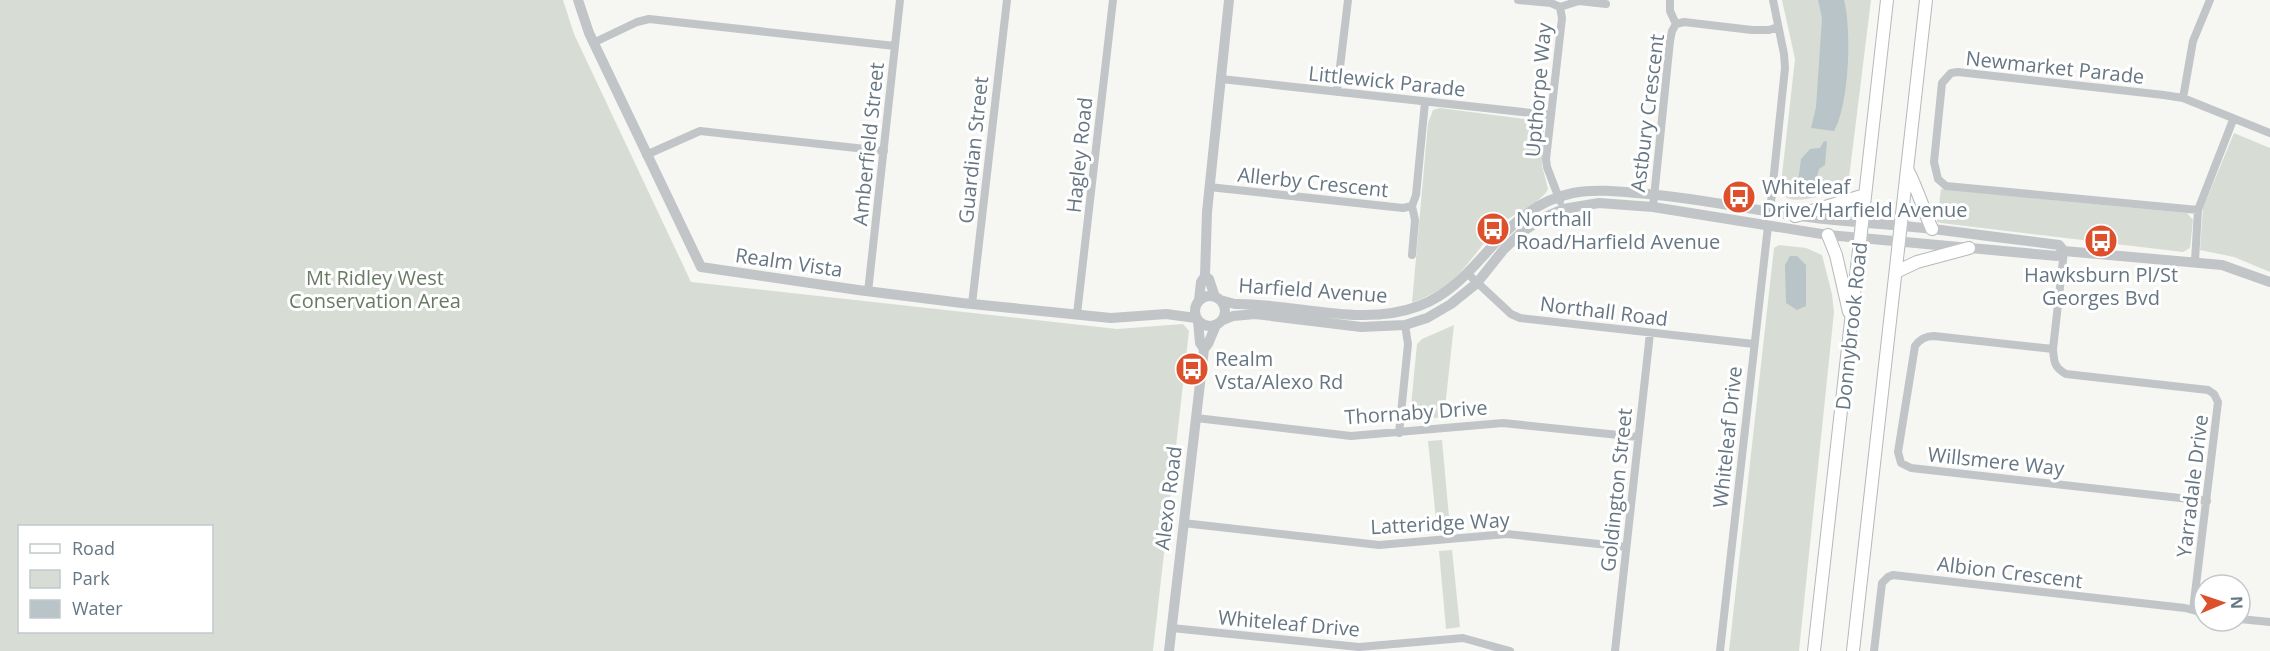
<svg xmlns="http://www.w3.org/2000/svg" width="2270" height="651" viewBox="0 0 2270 651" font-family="'Open Sans',sans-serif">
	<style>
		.green { fill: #d7ddd4; fill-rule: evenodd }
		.water { fill: #b8c4c8 }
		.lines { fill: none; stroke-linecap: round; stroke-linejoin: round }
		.secondary-casing { stroke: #b4b9bd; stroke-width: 14 }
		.minor { stroke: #c1c5c8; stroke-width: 8 }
		.tertiary { stroke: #c1c5c8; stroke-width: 10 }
		.secondary { stroke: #fff; stroke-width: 12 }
		.labels { text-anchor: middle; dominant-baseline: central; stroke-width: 6; stroke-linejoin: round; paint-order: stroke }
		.street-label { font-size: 20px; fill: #667783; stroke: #fff }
		.poi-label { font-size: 20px; fill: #667783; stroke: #fff; text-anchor: start }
		.park-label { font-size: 20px; fill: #697a64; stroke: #fff }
	</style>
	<rect width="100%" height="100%" fill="#f6f6f3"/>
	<path class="green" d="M0,0H563L574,34L691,282L1117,329L1183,324L1189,331L1153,651H0ZM20,526H212V632H20Z
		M1782,0H1871L1849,178L1837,195C1820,193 1794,208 1780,193L1795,59Z
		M1440,108L1540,121L1544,130L1542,166L1548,189C1544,200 1518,212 1508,219C1486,236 1472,262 1452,281C1440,291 1426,297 1412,303L1428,123L1433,110Z
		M2234,133L2270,148V272L2234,257L2200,250L2203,208Z
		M1941,189L2187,213L2193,220L2190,248L2183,252L1941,223L1937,222Z
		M1779,245L1806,248L1822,255L1832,294L1834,312L1799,651H1729L1774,248Z
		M1454,325L1444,417L1413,420L1410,416L1417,344L1422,339Z
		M1442,440L1450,528L1437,529L1428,441Z
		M1452,550L1460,627L1446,629L1439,551Z"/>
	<path class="water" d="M1818,0H1844C1852,30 1849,105 1834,131L1811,128L1816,107L1822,18Z
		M1824,141L1827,142L1825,165L1819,169L1815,184L1798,182L1801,159L1810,149L1820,148Z
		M1790,256H1797L1806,265V306L1797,310L1786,303L1785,265Z"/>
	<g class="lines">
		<g class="secondary-casing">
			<path id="secondary" d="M1908,171C1918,190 1923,209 1932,229
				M1795,216L1865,195
				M1828,235L1836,255L1849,312
				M1896,272L1917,262L1969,248
				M1814,651L1887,0
				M1853,651L1926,0"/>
		</g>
		<path class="minor" d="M1518,0L1551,3L1560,7L1579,1L1606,4
			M1676,24L1684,22L1752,30H1769L1778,27
			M593,43L637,22L649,19L895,46
			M1221,79L1550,115
			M1337,92L1348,0
			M2183,98L2193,41L2210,0
			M646,155L700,131L884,151
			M1209,187L1403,208L1412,206
			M1560,201L1547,167L1546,159L1562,18L1560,7
			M1653,207L1670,41L1672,31L1676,24L1670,11V0
			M2198,210L1946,186L1938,179L1934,162L1942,83L1951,73L1958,72L2164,95L2183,98L2270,133
			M1770,212L1785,68L1784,54L1773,0
			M2064,251L2053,349C2054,362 2054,367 2066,374L2208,390L2214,394L2218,402L2193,610
			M1412,255L1415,220L1412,206L1416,195L1425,102
			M2195,261L2198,210L2233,120
			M1467,273L1511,314L1520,318L1754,344
			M868,292L900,0
			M972,304L1007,0
			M1077,314L1113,0
			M2053,349L1934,336C1925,336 1920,339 1915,346L1898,452L1901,463L1911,468L2207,501
			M1196,418L1351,436L1503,423L1638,437
			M1399,433L1408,344L1405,325
			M1183,523L1379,545L1507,534L1626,547
			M2240,619L2270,622
			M1172,628L1359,647L1463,638L1510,651
			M1615,651L1650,333
			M1720,651L1768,226
			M1874,651L1882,583L1888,577L1893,575L2185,608L2204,613"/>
		<path class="tertiary" d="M578,0L589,33L701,267L858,290L962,303L1111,318L1166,314L1196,318
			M1205,276L1209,279L1215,297
			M1195 311a15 15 0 1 1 30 0a15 15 0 1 1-30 0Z
			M1199,300L1201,282L1205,276L1207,212L1229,0
			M1220,300L1235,304C1295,303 1361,328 1419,306C1483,282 1499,208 1573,193C1594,189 1615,191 1636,193C1682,196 1726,205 1771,212C1825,221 1879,223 1933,229C1975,234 2017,240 2059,245L2064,251L2222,265L2270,282
			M1198,321L1200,343L1204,349
			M1221,321L1233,316L1255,314L1361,327L1405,325L1427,318L1451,304L1477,283L1504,249L1522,232L1543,218L1563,209L1599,203L1653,207L1828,235L2057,256L2064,251
			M1169,651L1204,349L1208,344L1216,325"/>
		<use href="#secondary" class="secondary"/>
	</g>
	<defs>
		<g id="bus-disc" transform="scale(1.725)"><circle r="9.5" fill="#dd502b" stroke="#fff"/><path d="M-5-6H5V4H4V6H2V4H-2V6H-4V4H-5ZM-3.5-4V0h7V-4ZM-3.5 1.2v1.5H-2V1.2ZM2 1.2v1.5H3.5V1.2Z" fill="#fff"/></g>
	</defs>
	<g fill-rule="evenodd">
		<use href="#bus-disc" x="1739" y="197"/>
		<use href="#bus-disc" x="1493" y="229"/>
		<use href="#bus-disc" x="2101" y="241"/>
		<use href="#bus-disc" x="1192" y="369"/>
	</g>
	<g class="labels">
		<g class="street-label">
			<text transform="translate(2055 67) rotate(6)">Newmarket Parade</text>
			<text transform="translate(1387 81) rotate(6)">Littlewick Parade</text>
			<text transform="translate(1538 90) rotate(-85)">Upthorpe Way</text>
			<text transform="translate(1647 113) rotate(-83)">Astbury Crescent</text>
			<text transform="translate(868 144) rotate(-84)">Amberfield Street</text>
			<text transform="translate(973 150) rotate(-84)">Guardian Street</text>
			<text transform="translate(1079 155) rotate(-84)">Hagley Road</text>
			<text transform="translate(1313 182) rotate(6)">Allerby Crescent</text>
			<text transform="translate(789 262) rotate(8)">Realm Vista</text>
			<text transform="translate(1313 290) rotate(4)">Harfield Avenue</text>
			<text transform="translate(1604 311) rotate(7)">Northall Road</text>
			<text transform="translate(1851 326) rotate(-84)">Donnybrook Road</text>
			<text transform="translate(1416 412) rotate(-4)">Thornaby Drive</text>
			<text transform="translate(1727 437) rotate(-84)">Whiteleaf Drive</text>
			<text transform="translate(1996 461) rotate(6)">Willsmere Way</text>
			<text transform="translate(2192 486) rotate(-83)">Yarradale Drive</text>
			<text transform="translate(1616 490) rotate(-84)">Goldington Street</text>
			<text transform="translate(1168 498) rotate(-83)">Alexo Road</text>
			<text transform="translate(1440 523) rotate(-3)">Latteridge Way</text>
			<text transform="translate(2010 572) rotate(7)">Albion Crescent</text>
			<text transform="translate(1289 623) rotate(5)">Whiteleaf Drive</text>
		</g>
		<g class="poi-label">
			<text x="1762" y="186">Whiteleaf<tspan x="1762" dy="23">Drive/Harfield Avenue</tspan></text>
			<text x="1516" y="218">Northall<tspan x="1516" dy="23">Road/Harfield Avenue</tspan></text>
			<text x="2101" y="274" text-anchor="middle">Hawksburn Pl/St<tspan x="2101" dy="23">Georges Bvd</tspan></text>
			<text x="1215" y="358">Realm<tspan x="1215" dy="23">Vsta/Alexo Rd</tspan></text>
		</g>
		<g class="park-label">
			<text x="375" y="277">Mt Ridley West<tspan x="375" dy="23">Conservation Area</tspan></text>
		</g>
	</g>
	<rect x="18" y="525" width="195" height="108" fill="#ffffff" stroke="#c2c9cd" stroke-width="1.5"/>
	<rect x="30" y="544" width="30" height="9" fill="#ffffff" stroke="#c2c9cd" stroke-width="1.5"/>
	<text x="72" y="555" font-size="18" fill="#667783">Road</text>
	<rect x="30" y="570" width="30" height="18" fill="#d7ddd4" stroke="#c2c9cd" stroke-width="1.5"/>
	<text x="72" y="585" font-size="18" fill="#667783">Park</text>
	<rect x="30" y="600" width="30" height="18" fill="#b8c4c8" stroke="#c2c9cd" stroke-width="1.5"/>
	<text x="72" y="615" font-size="18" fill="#667783">Water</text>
	<g transform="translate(2222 603) rotate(88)"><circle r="28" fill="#ffffff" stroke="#c2c9cd" stroke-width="1.5"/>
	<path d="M0-4.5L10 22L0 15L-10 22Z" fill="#dd502b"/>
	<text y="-9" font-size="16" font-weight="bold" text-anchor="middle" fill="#667783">N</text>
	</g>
</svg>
